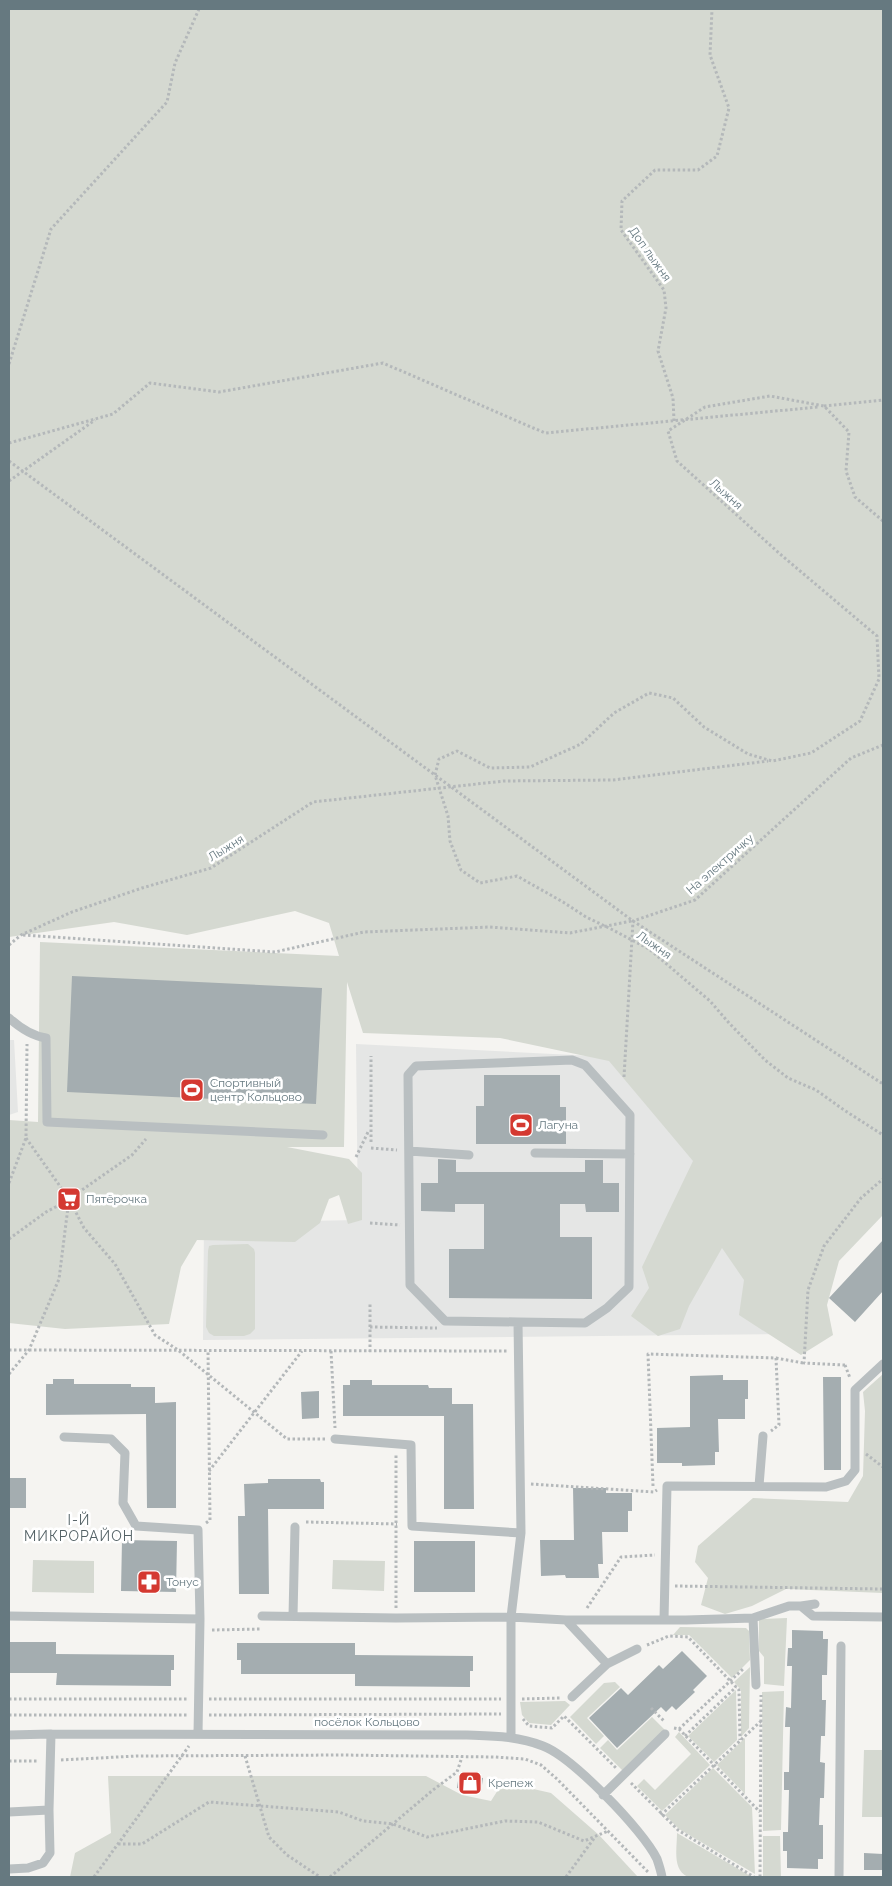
<svg xmlns="http://www.w3.org/2000/svg" width="892" height="1886" viewBox="0 0 892 1886" font-family="Raleway,sans-serif">
	<style>
		.built { fill: #e5e6e5 }
		.green { fill: #d5d9d1 }
		.building { fill: #a4adb0 }
		.lines { fill: none; stroke-linecap: round; stroke-linejoin: round }
		.path { stroke: #b4b8ba; stroke-width: 3; stroke-dasharray: 2.5 2.5; stroke-linecap: butt }
		.minor { stroke: #b9bfc1; stroke-width: 9 }
		.labels { text-anchor: middle; dominant-baseline: central; stroke-width: 5; stroke-linejoin: round; paint-order: stroke }
		.street-label { font-size: 12px; fill: #667980; stroke: #fff }
		.poi-label { font-size: 12px; fill: #667980; stroke: #fff; text-anchor: start }
		.neighbourhood-label { font-size: 14px; letter-spacing: 1px; fill: #536165; stroke: #fff }
	</style>
	<rect width="100%" height="100%" fill="#f5f4f1"/>
	<path class="built" d="M9,1040H14L18,1112L9,1115Z
		M356,1044L794,1066V1334L203,1340L204,1223L358,1220Z"/>
	<path class="green" d="M9,9H883V1215L839,1261L827,1305L833,1335L801,1355L739,1315L744,1280L722,1248L689,1306L680,1329L658,1336L631,1316L649,1288L642,1267L693,1161L609,1061L500,1038L363,1033L347,982L344,1147H287L349,1159L362,1173V1220L348,1224L339,1195L329,1199L320,1223L295,1242L197,1240L181,1267L169,1324L65,1329L9,1323V1120L38,1122L40,942L339,956L329,923L295,911L187,935L114,922L9,937Z
		M248,1244L254,1249L255,1253V1329L250,1334L244,1336H214L209,1333L206,1327L208,1251L209,1246L213,1245Z
		M883,1374V1593L786,1589L752,1606L725,1614L701,1605L708,1578L695,1562L698,1546L753,1498L848,1502L863,1476L865,1411L863,1392Z
		M33,1560L94,1561V1593L32,1592Z
		M333,1560L385,1561L384,1591L332,1589Z
		M787,1618L784,1686L764,1684V1657L759,1651V1619Z
		M680,1627L746,1628L749,1631L750,1660L732,1678L689,1635H673Z
		M750,1667L749,1728L741,1737V1690L734,1682Z
		M615,1682L620,1687L587,1718L604,1736L596,1744L570,1717L604,1683Z
		M736,1690L737,1740L714,1762L688,1736Z
		M784,1691L781,1830L763,1831L762,1692Z
		M565,1701L570,1705L551,1725L529,1723L522,1715L520,1702Z
		M652,1717L665,1730L623,1771L600,1748L608,1740L617,1750Z
		M679,1732L710,1765L662,1811L637,1786L644,1779L655,1790L691,1754L675,1737Z
		M745,1738V1794L717,1765Z
		M864,1750H883V1817H862Z
		M713,1768L752,1807L755,1874L679,1829L665,1815Z
		M108,1776H426L462,1795L491,1801L503,1782L551,1793L599,1835L638,1877H70L75,1853L111,1833Z
		M677,1833L752,1877H688C672,1870 677,1849 677,1833Z
		M763,1836H780L781,1877H763Z"/>
	<path class="building" d="M72,976L322,988L316,1104L67,1092Z
		M484,1075H560V1107H566V1144H476V1106H484Z
		M438,1159L456,1160V1172H585V1160H603V1183H619V1212H586L585,1204H560V1237H592V1299L449,1298V1249H484V1204H455V1212L421,1211V1183H438Z
		M883,1240V1291L855,1322L829,1298Z
		M723,1375V1380H748V1399H745V1419H718L719,1452H715V1465L682,1466V1463H657V1428L690,1427V1376Z
		M823,1377H841V1470H824Z
		M53,1379H74V1384H131V1387H155V1403L176,1402V1508H147L146,1414L46,1415V1384H53Z
		M350,1380H372V1385H428L429,1388H452V1404H473L474,1509H444V1416H343V1385H350Z
		M319,1391V1418L302,1419L301,1392Z
		M9,1478H26V1508H9Z
		M268,1479H320L321,1482H324V1509H268L269,1594H239L238,1516H245L244,1484L268,1483Z
		M573,1488H606V1493H632V1511H628V1532H602L603,1564H598L599,1578H566L565,1575L541,1576L540,1540H574Z
		M122,1540L177,1541L176,1592L121,1591Z
		M414,1541H475V1592H414Z
		M792,1630L823,1631V1639H828L827,1675H822V1700H826L825,1736H821L820,1762L825,1763L824,1798H820L819,1825H823V1859H818V1869L787,1868V1851H783V1832H788L789,1790H784V1772H789L790,1727H785L786,1707L791,1708L792,1666H787L788,1648H792Z
		M9,1642H56V1654L174,1655V1670H171V1686L56,1685L57,1673H9Z
		M237,1643H355V1655L473,1656V1671H470V1687L355,1686V1674H241V1660H237Z
		M682,1651L707,1676L693,1690L695,1692L676,1710L672,1706L666,1712L661,1707L617,1748L589,1718L621,1688L628,1695L659,1665L663,1669Z
		M459,1774L483,1778L481,1792L457,1788Z
		M864,1853L883,1854V1870H864Z"/>
	<g class="lines">
		<path class="path" d="M9,364L51,229L167,102L175,63L199,9
			M824,406L883,400
			M674,421L673,398L658,351L666,308L664,290L621,230L622,201L655,170H698L717,156L729,108L710,55L712,9
			M9,443L113,414L150,383L219,392L383,363L545,433L818,407
			M9,461L633,921L883,1084
			M9,481L95,420
			M883,521L855,497L846,471L849,432L824,406L770,396L705,407L668,431L677,461L780,554L877,636L879,679L860,721L811,753L772,761L748,754L704,727L673,698L649,693L614,713L581,744L530,767L490,768L457,751L439,759L435,775L448,816L450,841L461,870L480,883L517,876L563,902L586,917L611,929L649,949L710,1001L729,1023L765,1060L788,1078L816,1090L844,1110L883,1135
			M23,935L275,952L364,932L490,927L570,933L632,921
			M9,945L21,935L72,912L142,888L211,868L313,802L504,781L613,780L768,761
			M624,1077L633,921L695,900L851,758L883,745
			M26,1138L69,1199L84,1228L115,1264L155,1335L178,1350L287,1439H325
			M371,1142V1056
			M371,1148L397,1150
			M356,1157L369,1130
			M9,1183L26,1138L27,1044
			M370,1223L400,1225
			M9,1239L46,1212L69,1200
			M370,1327L437,1328
			M9,1350L508,1351
			M331,1351L335,1428
			M370,1352V1304
			M776,1358L803,1363
			M845,1365L804,1363L808,1290L824,1246L861,1198L883,1179
			M845,1365L850,1378
			M9,1374L29,1350L59,1279L69,1199L132,1155L146,1139
			M866,1454L883,1467
			M209,1471L302,1351
			M531,1484L654,1492L657,1490
			M653,1486L648,1354L776,1358L779,1425L771,1431
			M306,1522L397,1524
			M206,1523L210,1520L208,1350
			M675,1586L883,1589
			M396,1608V1454
			M587,1608L621,1557L655,1555
			M212,1630L261,1629
			M647,1645L669,1636L688,1637L739,1690L740,1740
			M9,1699H188
			M209,1699H501
			M522,1699L561,1698
			M651,1708L665,1722
			M9,1715H188
			M209,1715L501,1714
			M523,1719L529,1726L552,1728L564,1716L616,1768
			M674,1728L679,1729L760,1812
			M679,1729L743,1669
			M685,1736L736,1687
			M245,1756L269,1837L287,1855L320,1877
			M61,1760L137,1756L342,1755L494,1757L525,1759L541,1765L557,1779L648,1872
			M9,1761H39
			M631,1783L678,1830L754,1877
			M661,1815L761,1721
			M118,1844H142L209,1802L339,1812L363,1821L393,1824L427,1837L505,1821L538,1822L584,1841L608,1831
			M94,1877L189,1746
			M330,1877L433,1790L457,1772L462,1757
			M566,1877L595,1837
			M760,1877L761,1695"/>
		<path class="minor" d="M9,1018C19,1027 32,1036 46,1038L47,1122L323,1135
			M409,1151L469,1155
			M535,1153L630,1154
			M64,1437L111,1439L125,1453L123,1503L136,1526L198,1530L200,1619L198,1734
			M335,1439L411,1445L412,1526L521,1533
			M759,1486L763,1436
			M801,1606L815,1604
			M9,1616L200,1619
			M262,1616L396,1618L511,1617L566,1620H686L753,1618L789,1606H801L813,1616L883,1617
			M293,1616L295,1527
			M753,1618L756,1685
			M566,1620L607,1664
			M664,1620L667,1486L826,1487L846,1481L855,1470V1390L883,1364
			M572,1697L607,1664L637,1649
			M9,1735L51,1734L467,1735C493,1736 518,1736 543,1746C572,1757 643,1830 657,1859C659,1865 661,1871 662,1877
			M511,1737V1617L521,1533L518,1322L445,1321L410,1285L408,1075L416,1066L572,1060L585,1065L630,1115L629,1287L607,1308L585,1323L518,1322
			M603,1795L665,1734
			M9,1812L49,1810
			M9,1869L28,1868L43,1863L50,1853L49,1810L51,1734
			M839,1877L841,1646"/>
	</g>
	<defs>
		<g id="stadium-square" transform="scale(1.25)"><rect x="-9" y="-9" width="18" height="18" rx="4" fill="#d43931" stroke="#fff"/><path d="M0-5a6.5 5 0 1 0 0 10a6.5 5 0 1 0 0-10ZM-3.5-1.8h7v3.6h-7Z" fill="#fff"/></g>
		<g id="supermarket-square" transform="scale(1.25)"><rect x="-9" y="-9" width="18" height="18" rx="4" fill="#d43931" stroke="#fff"/><path d="M-6-5.5h2.5l.6 2H6L4.5 2H-2.5L-4.4-4H-6ZM-1.5 3.2a1.3 1.3 0 1 0 .1 0ZM3 3.2a1.3 1.3 0 1 0 .1 0Z" fill="#fff"/></g>
		<g id="pharmacy-square" transform="scale(1.25)"><rect x="-9" y="-9" width="18" height="18" rx="4" fill="#d43931" stroke="#fff"/><path d="M-2-6h4v4h4v4h-4v4h-4v-4h-4v-4h4Z" fill="#fff"/></g>
		<g id="shop-square" transform="scale(1.25)"><rect x="-9" y="-9" width="18" height="18" rx="4" fill="#d43931" stroke="#fff"/><path d="M-5-2.5h2.3a2.7 3.5 0 0 1 5.4 0H5L5.5 6h-11ZM-1.5-2.5h3a1.5 2.3 0 0 0-3 0Z" fill="#fff"/></g>
	</defs>
	<g fill-rule="evenodd">
		<use href="#stadium-square" x="192" y="1090"/>
		<use href="#stadium-square" x="521" y="1125"/>
		<use href="#supermarket-square" x="69" y="1199"/>
		<use href="#pharmacy-square" x="149" y="1582"/>
		<use href="#shop-square" x="470" y="1783"/>
	</g>
	<g class="labels">
		<g class="street-label">
			<text transform="translate(650 254) rotate(55)">Доп лыжня</text>
			<text transform="translate(726 494) rotate(42)">Лыжня</text>
			<text transform="translate(226 848) rotate(-32)">Лыжня</text>
			<text transform="translate(720 864) rotate(-41)">На электричку</text>
			<text transform="translate(654 945) rotate(35)">Лыжня</text>
			<text x="367" y="1722">посёлок Кольцово</text>
		</g>
		<g class="poi-label">
			<text x="210" y="1083">Спортивный<tspan x="210" dy="14">центр Кольцово</tspan></text>
			<text x="538" y="1125">Лагуна</text>
			<text x="86" y="1199">Пятёрочка</text>
			<text x="166" y="1582">Тонус</text>
			<text x="488" y="1783">Крепеж</text>
		</g>
		<g class="neighbourhood-label">
			<text x="79" y="1520">I-Й<tspan x="79" dy="16">МИКРОРАЙОН</tspan></text>
		</g>
	</g>
	<rect width="892" height="1886" fill="none" stroke="#667980" stroke-width="20"/>
</svg>
